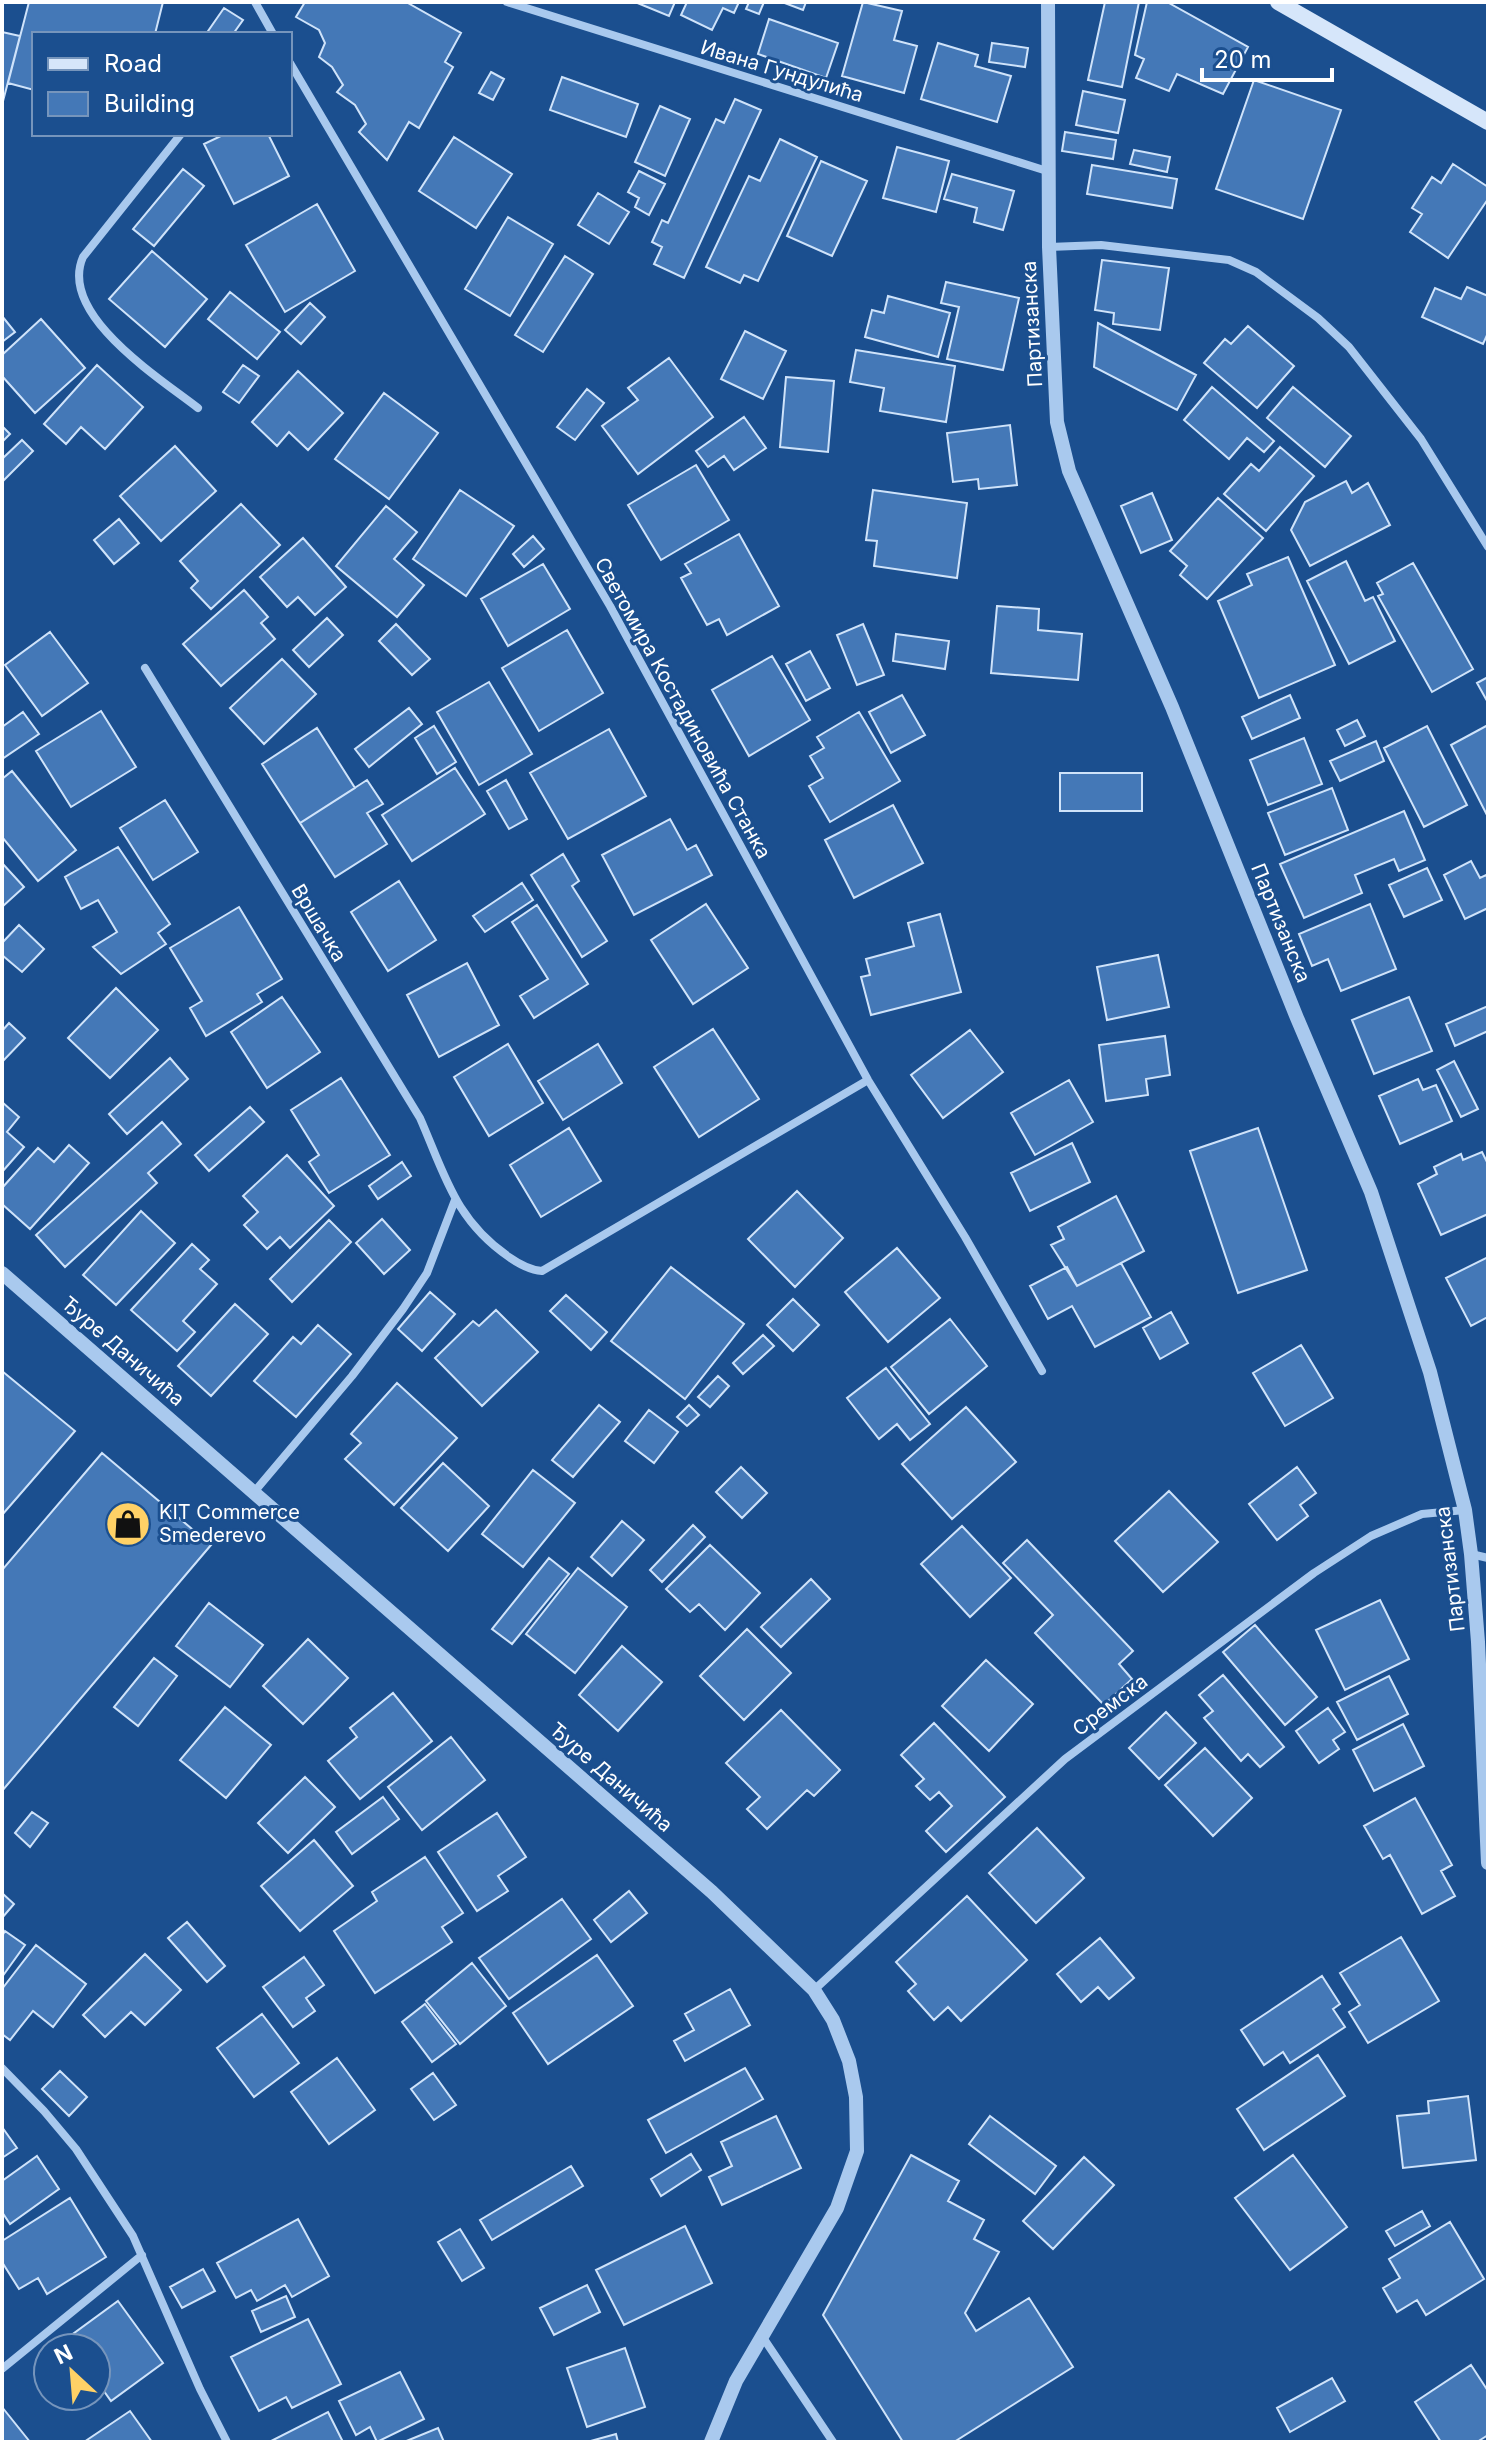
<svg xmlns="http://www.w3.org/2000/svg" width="1490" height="2444" viewBox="0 0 1490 2444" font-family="Inter,sans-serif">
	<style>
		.building { fill: #4478b7; stroke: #cfe3fa; stroke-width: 2 }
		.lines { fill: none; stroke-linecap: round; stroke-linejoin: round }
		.minor { stroke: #a9c9ee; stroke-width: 8 }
		.tertiary { stroke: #a9c9ee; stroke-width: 14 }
		.secondary { stroke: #d6e6fa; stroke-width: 16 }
		.labels { text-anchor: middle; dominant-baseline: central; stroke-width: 6; stroke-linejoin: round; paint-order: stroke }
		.street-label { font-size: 20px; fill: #fff; stroke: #1b4f8f }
		.poi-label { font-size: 20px; fill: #fff; stroke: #1b4f8f; text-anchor: start }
	</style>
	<rect width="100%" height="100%" fill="#1b4f8f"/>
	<path class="building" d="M29,2H163L155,34H34V90L8,83Z
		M305,2H406L461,33L445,62L453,67L419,128L409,122L387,160L359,132L366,124L355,105L337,92L343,85L332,67L319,57L325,43L319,30L296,17Z
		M635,2H675L669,16Z
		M687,2H739L734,13L723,8L712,30L681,15Z
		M749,2H764L759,14L746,9Z
		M782,2H806L803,10Z
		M863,2L902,11L894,40L917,46L904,93L842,76Z
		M1105,2H1139L1122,87L1088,80Z
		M1147,2H1167L1248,47L1223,94L1177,74L1169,91L1136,78L1144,59L1135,55Z
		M224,8L243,20L233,34H206Z
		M769,19L838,43L826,78L758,54Z
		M2,32L20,36L2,105Z
		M938,43L978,55L975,66L1011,76L997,122L921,99Z
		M992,43L1028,48L1025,67L989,62Z
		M491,72L504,79L493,100L479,93Z
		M562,77L638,104L626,137L550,110Z
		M1254,80L1341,110L1303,219L1216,189Z
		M1083,91L1125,100L1118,133L1076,125Z
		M735,99L761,110L684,278L654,264L662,247L652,242L662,220L668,223L716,119L724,123Z
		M660,106L690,119L665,176L635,162Z
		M1065,132L1116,140L1113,159L1062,151Z
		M225,134H268L289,176L234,204L204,144Z
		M454,137L512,174L476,228L419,191Z
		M780,139L817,157L758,281L744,275L740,283L706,267L749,176L760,181Z
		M897,147L949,161L936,212L883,198Z
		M1134,150L1170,157L1167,172L1130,164Z
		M821,161L867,181L832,256L787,236Z
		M1453,164L1488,187V199L1448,258L1410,232L1422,214L1412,208L1432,177L1441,183Z
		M1092,165L1177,179L1172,208L1087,194Z
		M183,169L204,186L154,246L133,229Z
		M639,171L665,184L649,215L635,207L639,198L628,192Z
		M952,174L1014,191L1003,230L974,222L977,208L944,199Z
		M598,193L629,212L609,244L578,225Z
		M317,204L355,271L285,312L246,245Z
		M508,217L553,244L510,316L465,289Z
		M152,251L207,299L165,347L109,299Z
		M565,256L593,274L543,352L515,335Z
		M1102,260L1169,268L1160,330L1113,324L1114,313L1095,310Z
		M946,282L1019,298L1003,370L947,359L959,307L941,303Z
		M1467,287L1488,296V333L1483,344L1422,317L1435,288L1461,299Z
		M230,292L280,332L257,359L208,319Z
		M888,296L950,313L938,357L865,337L872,310L884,313Z
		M310,303L325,317L301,344L285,330Z
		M2,316L15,332L2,342Z
		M41,319L85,368L35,413L2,376V355Z
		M1098,323L1196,375L1177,410L1094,367Z
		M1248,326L1294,366L1257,408L1204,363L1225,339L1231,344Z
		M745,331L786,351L763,399L721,379Z
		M856,350L955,366L946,422L880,411L884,388L850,382Z
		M669,358L713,417L638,474L602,426L638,400L628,388Z
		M97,365L143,407L105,449L81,427L66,444L44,424Z
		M243,365L259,376L239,403L223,392Z
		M298,371L343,413L308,450L289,432L277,446L252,422Z
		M786,377L834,381L828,452L780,447Z
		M1212,387L1274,441L1264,452L1247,438L1229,459L1184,420Z
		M1293,387L1351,436L1325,467L1267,418Z
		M587,389L604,403L575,440L557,427Z
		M384,393L438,433L389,499L335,459Z
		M744,417L766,448L734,470L724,456L708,467L696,451Z
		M1010,425L1017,485L979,489L978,479L953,482L947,433Z
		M2,426L10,434L2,442Z
		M22,440L33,451L2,482V459Z
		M175,446L216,491L161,541L120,496Z
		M1280,447L1314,476L1266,531L1224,494L1251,464L1259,471Z
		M696,465L729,520L661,560L628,505Z
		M1346,481L1352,493L1368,483L1390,525L1310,566L1291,530L1305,502Z
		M460,490L514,526L466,596L413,559Z
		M873,490L967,503L957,578L874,566L877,541L866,540Z
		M1152,493L1172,540L1141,553L1121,506Z
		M1218,498L1263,538L1207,599L1180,575L1187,566L1170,551Z
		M241,504L280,545L211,609L191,588L198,581L180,561Z
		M386,506L417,532L394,559L424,585L397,617L336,566Z
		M119,519L139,543L114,564L94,540Z
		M739,534L779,606L727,635L719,619L707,625L681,578L691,573L685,564Z
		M533,536L544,549L524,567L513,554Z
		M303,538L346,587L315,615L298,597L287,607L260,577Z
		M1288,557L1335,665L1259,698L1218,601L1252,585L1247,574Z
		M1346,561L1365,601L1373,597L1395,641L1349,664L1307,581Z
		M1413,563L1473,669L1432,692L1378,596L1383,594L1377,583Z
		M543,564L570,609L508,646L481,599Z
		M244,590L268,617L261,623L275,639L221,686L183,644Z
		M997,606L1039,609L1038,630L1082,634L1078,680L991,673Z
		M327,618L343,635L309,667L293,650Z
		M396,624L430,659L412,675L379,641Z
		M863,624L884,675L857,685L837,635Z
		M567,630L603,693L539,731L502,668Z
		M50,632L88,683L42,716L5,665Z
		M896,634L949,641L945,669L893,661Z
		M810,651L830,688L806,701L786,664Z
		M772,656L810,720L749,756L712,690Z
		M282,659L316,694L264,744L230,708Z
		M1488,677V697L1486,699L1477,683Z
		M489,682L532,754L479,785L437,712Z
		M902,695L925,735L891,753L869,712Z
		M1290,695L1300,718L1252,739L1242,717Z
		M409,708L422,724L369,767L355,749Z
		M101,711L136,767L71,807L36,751Z
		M23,712L39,734L2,759V727Z
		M859,712L900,781L830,822L809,786L823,778L810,756L824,748L817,737Z
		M1357,720L1365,736L1345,746L1337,730Z
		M1488,725V817L1451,745Z
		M434,726L456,762L437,774L415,738Z
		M1427,726L1467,805L1424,827L1384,748Z
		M317,728L355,788L300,823L262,764Z
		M609,729L646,796L568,839L530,773Z
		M1304,738L1322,784L1268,805L1250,760Z
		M1376,741L1384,761L1340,781L1330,761Z
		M455,768L485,814L412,861L382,815Z
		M12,771L76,850L38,881L2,837V779Z
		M1060,773H1142V811H1060Z
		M367,780L383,804L367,813L387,844L335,877L300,823Z
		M506,780L527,819L509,829L487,791Z
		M1332,788L1348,830L1285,855L1268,813Z
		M165,800L198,852L153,880L120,828Z
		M893,805L923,863L854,898L825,840Z
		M1404,811L1425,860L1399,871L1394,859L1355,875L1362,893L1304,918L1280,864Z
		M670,819L687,850L696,845L712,875L634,915L602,855Z
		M118,847L170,924L158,933L166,944L121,974L93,947L117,932L98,900L81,909L65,877Z
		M563,854L579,881L572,886L607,941L582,957L531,875Z
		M1471,861L1480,878L1486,875L1488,879V908L1465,919L1444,875Z
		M2,863L24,887L2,907Z
		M1427,868L1442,900L1404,917L1389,885Z
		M399,881L436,940L388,971L351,912Z
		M522,883L533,900L485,932L473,916Z
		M706,904L748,968L693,1004L651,940Z
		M1370,904L1396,969L1341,991L1328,959L1312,966L1299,934Z
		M537,905L588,984L534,1018L520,996L548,979L512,922Z
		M239,907L282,979L257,994L262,1002L206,1036L190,1008L202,1001L170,948Z
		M940,914L961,992L871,1015L861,977L870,975L866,959L914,946L908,923Z
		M19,925L44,949L22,972L2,955V943Z
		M1158,955L1169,1007L1107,1020L1097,967Z
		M467,963L499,1025L439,1057L407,995Z
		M116,988L158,1030L110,1078L68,1038Z
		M282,997L320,1052L267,1088L231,1032Z
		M1409,997L1432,1051L1374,1074L1352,1020Z
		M1488,1006V1031L1455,1046L1446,1024Z
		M9,1023L25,1038L2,1062V1031Z
		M713,1029L759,1099L699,1137L654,1067Z
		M970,1030L1003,1072L943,1118L911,1075Z
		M1165,1036L1170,1075L1146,1079L1148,1095L1106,1101L1099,1045Z
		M508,1044L543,1103L489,1136L454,1077Z
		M598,1044L622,1083L563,1120L538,1081Z
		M170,1058L188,1079L127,1134L109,1114Z
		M1454,1061L1478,1109L1461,1117L1437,1070Z
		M341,1078L390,1155L329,1193L309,1162L319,1155L291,1110Z
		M1418,1079L1423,1090L1436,1085L1452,1121L1400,1144L1379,1096Z
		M1069,1080L1093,1122L1035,1155L1011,1113Z
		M2,1102L19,1117L7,1132L24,1147L2,1172Z
		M250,1107L264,1122L209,1171L195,1155Z
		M162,1122L181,1144L148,1173L157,1183L65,1267L36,1235Z
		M569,1128L601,1181L541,1217L510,1165Z
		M1258,1128L1307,1270L1238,1293L1190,1151Z
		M1072,1143L1090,1182L1030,1211L1011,1173Z
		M69,1145L89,1163L30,1229L2,1204V1188L38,1148L54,1162Z
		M1482,1152L1488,1164V1214L1441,1235L1418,1184L1437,1174L1434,1167L1461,1154L1463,1160Z
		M287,1155L334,1206L290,1248L280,1237L267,1249L244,1225L258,1212L243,1196Z
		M402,1162L411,1176L378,1199L369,1186Z
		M797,1191L843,1238L795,1287L748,1239Z
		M1116,1196L1144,1251L1077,1286L1051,1245L1064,1239L1058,1227Z
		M141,1211L175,1243L116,1305L83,1275Z
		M382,1219L410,1250L384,1274L356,1243Z
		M329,1220L351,1242L292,1302L270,1279Z
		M192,1244L209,1260L200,1269L217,1284L183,1321L195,1332L177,1351L131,1310Z
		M897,1248L940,1298L888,1342L845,1292Z
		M1488,1257V1317L1471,1326L1446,1278Z
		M1121,1263L1151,1317L1095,1347L1072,1306L1048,1319L1030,1286L1067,1267L1077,1286Z
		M671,1267L744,1324L685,1399L611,1341Z
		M430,1292L455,1314L422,1351L398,1329Z
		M566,1295L607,1332L591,1350L550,1311Z
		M793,1299L819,1325L793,1351L767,1325Z
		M235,1304L268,1334L211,1396L178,1366Z
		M496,1310L538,1352L482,1406L435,1358L473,1321L479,1326Z
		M1171,1312L1188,1343L1160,1359L1143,1328Z
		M950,1319L987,1366L929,1414L891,1367Z
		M318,1325L351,1354L296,1417L254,1381L293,1337L301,1344Z
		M763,1335L774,1346L743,1374L733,1363Z
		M1301,1345L1333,1398L1285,1426L1253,1373Z
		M886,1368L930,1424L910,1440L897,1424L879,1439L847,1398Z
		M2,1371L75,1431L2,1515Z
		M718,1376L729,1386L710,1407L698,1397Z
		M397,1383L457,1438L394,1505L345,1459L361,1443L351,1434Z
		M599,1405L620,1422L573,1477L552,1460Z
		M689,1405L699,1415L687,1426L677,1417Z
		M966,1407L1016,1462L952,1519L902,1464Z
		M649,1410L678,1432L654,1463L625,1441Z
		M102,1453L211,1545L2,1791V1570Z
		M443,1463L489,1506L448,1551L401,1508Z
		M741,1467L767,1493L742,1518L716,1492Z
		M1297,1467L1316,1493L1300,1505L1308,1516L1277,1540L1249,1504Z
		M533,1470L575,1503L523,1567L482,1534Z
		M1169,1491L1218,1542L1163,1592L1115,1541Z
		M622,1521L644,1540L612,1576L591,1557Z
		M693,1525L705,1537L662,1582L650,1570Z
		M962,1526L1011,1578L970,1617L921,1564Z
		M1027,1540L1133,1651L1119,1664L1132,1679L1104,1705L1035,1633L1053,1615L1003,1563Z
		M710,1545L760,1593L725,1630L699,1604L690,1612L666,1589Z
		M549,1558L569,1574L512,1644L492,1629Z
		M578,1568L627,1607L575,1673L526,1634Z
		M811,1579L830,1599L781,1647L761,1627Z
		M1380,1600L1409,1659L1345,1690L1316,1630Z
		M209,1603L263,1645L230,1687L176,1646Z
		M1255,1625L1317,1697L1285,1725L1223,1652Z
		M747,1629L791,1673L744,1720L700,1676Z
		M308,1639L348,1678L303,1724L263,1686Z
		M622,1646L662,1682L618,1731L579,1695Z
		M154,1658L177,1676L138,1726L114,1707Z
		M986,1660L1033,1704L989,1751L942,1706Z
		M1223,1675L1284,1747L1260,1767L1248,1754L1241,1761L1204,1718L1213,1711L1199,1695Z
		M1389,1676L1408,1714L1357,1740L1337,1702Z
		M393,1693L432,1741L360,1799L328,1761L357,1737L350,1728Z
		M225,1707L271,1745L226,1798L180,1760Z
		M1328,1708L1345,1732L1333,1740L1339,1749L1319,1763L1296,1731Z
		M781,1710L840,1770L814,1796L807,1790L767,1829L747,1809L760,1797L726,1763Z
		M1166,1712L1196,1743L1159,1779L1129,1748Z
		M934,1723L1005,1797L946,1852L926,1831L952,1806L939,1792L930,1800L916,1786L924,1779L901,1755Z
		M1403,1724L1424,1766L1374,1791L1353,1750Z
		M451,1737L485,1780L422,1830L388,1787Z
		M1205,1748L1252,1798L1213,1836L1165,1785Z
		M305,1777L335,1807L288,1853L258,1823Z
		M383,1797L399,1819L352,1854L336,1832Z
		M1415,1798L1452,1865L1441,1871L1455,1896L1422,1914L1390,1855L1383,1859L1364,1826Z
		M32,1812L48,1823L30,1847L15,1833Z
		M497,1813L526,1857L498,1876L508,1891L477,1911L438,1852Z
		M1037,1828L1084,1878L1036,1923L989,1873Z
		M314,1840L353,1886L300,1931L261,1886Z
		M425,1857L463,1913L442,1927L452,1942L375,1993L334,1931L377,1901L372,1892Z
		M629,1891L647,1913L611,1942L594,1920Z
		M2,1893L14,1904L2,1918Z
		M967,1896L1027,1960L961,2021L948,2007L934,2020L908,1991L916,1984L896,1962Z
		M562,1899L591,1939L509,1999L479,1958Z
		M187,1922L225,1966L207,1982L168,1938Z
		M5,1931L25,1945L2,1977V1936Z
		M1401,1937L1439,2001L1368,2043L1349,2012L1360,2005L1340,1973Z
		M1100,1938L1134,1978L1109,1999L1098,1987L1081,2002L1057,1974Z
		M36,1945L86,1984L53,2027L33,2011L10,2040L2,2034V1989Z
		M145,1954L181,1990L145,2025L131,2012L105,2037L83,2015Z
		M597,1955L633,2006L548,2064L513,2013Z
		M304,1957L324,1985L306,1998L315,2011L293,2027L263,1987Z
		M472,1963L506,2006L460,2044L426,2001Z
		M1322,1976L1340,2004L1333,2009L1345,2027L1290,2063L1283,2052L1264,2065L1241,2030Z
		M730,1989L750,2025L685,2061L674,2041L694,2030L685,2014Z
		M425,2004L456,2044L432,2062L402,2022Z
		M262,2014L299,2063L254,2097L217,2048Z
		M1318,2055L1345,2096L1264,2150L1237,2109Z
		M337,2058L375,2110L329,2144L291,2092Z
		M745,2068L763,2099L666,2153L648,2120Z
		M60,2071L87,2097L69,2116L42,2089Z
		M433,2073L456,2105L434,2120L411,2089Z
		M1468,2096L1476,2160L1403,2168L1397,2116L1429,2113L1428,2101Z
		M776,2116L801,2168L722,2205L709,2177L732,2166L721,2142Z
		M990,2116L1056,2166L1035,2194L969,2144Z
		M2,2127L17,2148L2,2158Z
		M691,2154L701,2170L661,2196L651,2179Z
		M911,2155L959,2181L948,2201L984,2220L974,2239L999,2252L965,2313L976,2331L1029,2298L1073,2367L954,2442H903L823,2315Z
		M1293,2155L1347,2227L1290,2270L1235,2198Z
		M37,2156L59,2189L10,2224L2,2212V2181Z
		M1084,2157L1114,2185L1053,2249L1023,2221Z
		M571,2166L583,2186L492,2240L480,2220Z
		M70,2198L106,2257L47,2294L38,2278L19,2289L2,2262V2241Z
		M1422,2211L1430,2226L1395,2246L1386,2231Z
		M298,2219L329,2276L292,2297L285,2285L257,2301L251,2290L236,2298L217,2263Z
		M1450,2222L1484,2279L1426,2315L1417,2300L1397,2312L1383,2288L1400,2278L1389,2259Z
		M685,2226L712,2283L624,2325L596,2270Z
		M460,2229L484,2268L462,2281L438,2242Z
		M203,2269L215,2291L182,2308L170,2287Z
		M587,2285L600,2312L554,2335L540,2308Z
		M286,2296L295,2317L261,2332L252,2311Z
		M118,2301L163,2363L111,2401L96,2380V2348H73L66,2339Z
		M308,2319L341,2384L292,2408L286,2397L259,2411L231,2357Z
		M625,2348L645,2407L587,2427L567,2368Z
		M1471,2365L1488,2391V2435L1477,2442H1441L1415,2402Z
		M400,2372L424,2419L377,2442L370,2427L356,2435L339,2401Z
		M1332,2378L1345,2401L1290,2432L1277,2408Z
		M2,2407L30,2442H2Z
		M130,2411L152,2442H84Z
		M328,2412L343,2442H272L271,2441Z
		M438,2428L444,2442H404Z
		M616,2434L618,2442H587Z"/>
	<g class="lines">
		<path class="minor" d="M255,2L273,34
			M507,2L1047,171
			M290,63L610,606L868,1080L965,1237L1042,1371
			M181,134L83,257C58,314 158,377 198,408
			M1049,247L1101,245L1229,260L1256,272L1318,318L1349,347L1421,439L1488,547
			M145,668L420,1118C445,1175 455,1220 509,1257C519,1264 529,1270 542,1271L868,1080
			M255,1491L352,1376L403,1309L427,1273L455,1200
			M1471,1554L1488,1558
			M814,1990L1065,1759L1314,1573L1371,1536L1422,1514L1465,1510
			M2,2068L44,2111L76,2149L133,2236L200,2389L227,2442
			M762,2336L833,2442
			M2,2369L142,2255"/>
		<path class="tertiary" d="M1048,2L1049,247L1057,422L1069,471L1172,707L1297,1018L1371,1192L1430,1372L1465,1510L1471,1554L1478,1642L1488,1863
			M2,1273L712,1892L814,1990L833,2020L849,2061L856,2097L857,2151L837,2208L736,2381L711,2442"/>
		<path class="secondary" d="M1278,2L1488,122"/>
	</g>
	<defs>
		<g id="shop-disc" transform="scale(2.3)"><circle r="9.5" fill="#ffd166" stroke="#1b4f8f"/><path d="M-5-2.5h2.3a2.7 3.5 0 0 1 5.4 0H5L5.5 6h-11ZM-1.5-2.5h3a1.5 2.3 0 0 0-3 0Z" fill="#111"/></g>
	</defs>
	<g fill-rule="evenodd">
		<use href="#shop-disc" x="128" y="1524"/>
	</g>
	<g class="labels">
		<g class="street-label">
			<text transform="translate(782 71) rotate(17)">Ивана Гундулића</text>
			<text transform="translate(1032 324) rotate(-93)">Партизанска</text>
			<text transform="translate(683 708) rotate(61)">Светомира Костадиновића Станка</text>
			<text transform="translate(319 923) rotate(59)">Вршачка</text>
			<text transform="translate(1281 923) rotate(68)">Партизанска</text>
			<text transform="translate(123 1351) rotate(41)">Ђуре Даничића</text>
			<text transform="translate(1450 1569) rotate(-97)">Партизанска</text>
			<text transform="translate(1110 1705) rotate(-37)">Сремска</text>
			<text transform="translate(611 1777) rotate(41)">Ђуре Даничића</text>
		</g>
		<g class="poi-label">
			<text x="159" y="1512">KIT Commerce<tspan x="159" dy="23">Smederevo</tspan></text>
		</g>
	</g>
	<rect width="1490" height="2444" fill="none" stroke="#ffffff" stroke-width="8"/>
	<rect x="32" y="32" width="260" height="104" fill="#1b4f8f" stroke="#7695bc" stroke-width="2"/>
	<rect x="48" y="58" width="40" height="12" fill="#d6e6fa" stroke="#7695bc" stroke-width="2"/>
	<text x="104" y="72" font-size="24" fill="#ffffff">Road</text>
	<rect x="48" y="92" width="40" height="24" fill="#4478b7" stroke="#7695bc" stroke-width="2"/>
	<text x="104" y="112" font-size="24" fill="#ffffff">Building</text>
	<g transform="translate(72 2372) rotate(334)"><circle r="38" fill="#1b4f8f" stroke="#7695bc" stroke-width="2"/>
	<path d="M0-6L14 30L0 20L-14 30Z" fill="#ffd166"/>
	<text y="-12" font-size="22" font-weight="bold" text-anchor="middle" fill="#ffffff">N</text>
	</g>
	<path d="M1202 68v12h130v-12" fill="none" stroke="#ffffff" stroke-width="4"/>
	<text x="1214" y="68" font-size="24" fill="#ffffff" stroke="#1b4f8f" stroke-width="6" paint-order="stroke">20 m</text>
</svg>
